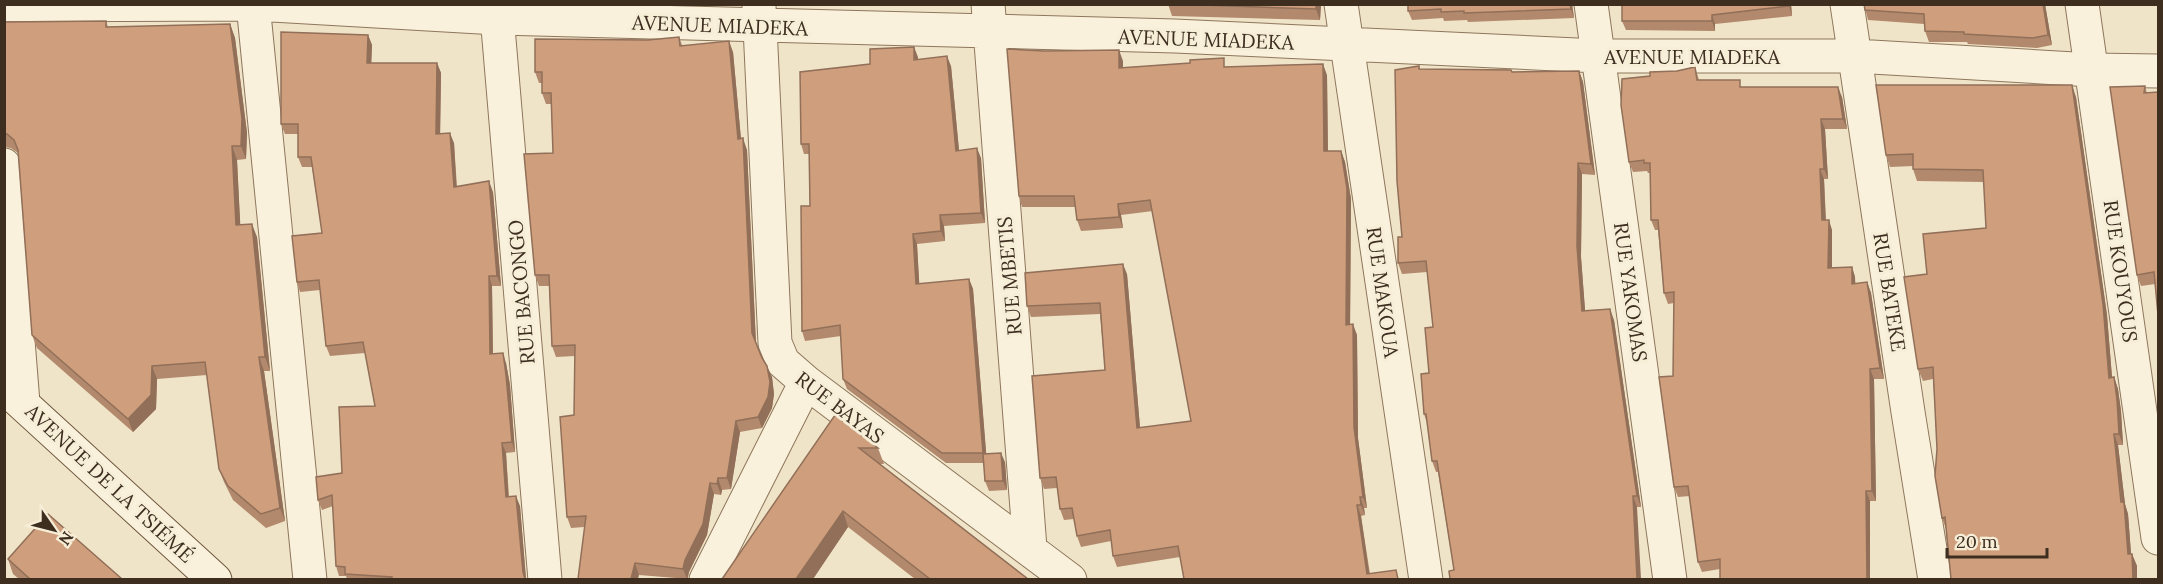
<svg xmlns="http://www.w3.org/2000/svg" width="2163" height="584" viewBox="0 0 2163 584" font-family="Lora,serif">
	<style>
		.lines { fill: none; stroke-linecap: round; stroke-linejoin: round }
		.minor-casing { stroke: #8d765c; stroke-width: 35 }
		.secondary-casing { stroke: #6f573f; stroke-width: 35 }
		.minor { stroke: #faf1dc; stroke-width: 33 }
		.secondary { stroke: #faf1dc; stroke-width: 33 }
		.wall { fill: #b2896c }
		.shaded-wall { fill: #916f58 }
		.building { fill: #cf9f7d; stroke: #916f58; stroke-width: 1.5 }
		.labels { text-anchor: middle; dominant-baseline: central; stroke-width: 6; stroke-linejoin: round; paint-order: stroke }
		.street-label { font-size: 20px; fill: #3d2e20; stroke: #f7eed8 }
	</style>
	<rect width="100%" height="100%" fill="#f0e4c8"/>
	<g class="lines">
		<g class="minor-casing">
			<path id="minor" d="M253,4L310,580
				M254,4L497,18L1175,36L1598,56H1855L2092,70L2158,71
				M496,4L545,580
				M988,4L1030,548
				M1341,4L1426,580
				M1591,4L1670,580
				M1847,4L1908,412L1935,580
				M2082,4L2158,538
				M4,5L242,4
				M759,6L775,343L783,362L806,382L1070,580
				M4,165L23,403
				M706,580L806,382"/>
		</g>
		<g class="secondary-casing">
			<path id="secondary" d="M4,387L215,580"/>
		</g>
		<use href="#minor" class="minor"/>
		<use href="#secondary" class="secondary"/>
	</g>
	<path class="wall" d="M1168,4H1321L1320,20L1172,16Z
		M1408,4H1572L1574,18L1468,22L1467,20L1444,21L1443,18L1412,20L1408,11Z
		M1622,4H1791L1792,16L1715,24V31L1626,30L1622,21Z
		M1864,4H2045L2052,45L2037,48L1968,44L1967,42H1929L1925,31L1924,24L1868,20Z
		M106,21L108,27L230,24L235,38L247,133L246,159L237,160L240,225L257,237L270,371H264L285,521L266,528L233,500L224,482L219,469L207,375L157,379L156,409L133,432L37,348L32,335L18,153L11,148L4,147V22Z
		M368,35L372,45L371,63H437L441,73L440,133L454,143L457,187L493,192L501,286H492L493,354L506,363L510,385L515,452L506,453L509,496L520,506L526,579H347L346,576H339L336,566L333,506L322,510L318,500L342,473L375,406L365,353L330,356L326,346L320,290L300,292L297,282L322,233L312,167H302L298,157V134H285L281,124Z
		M679,37L682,45L733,52L741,139L747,150L756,344L762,358L772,377L774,394L772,408L762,428L740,432L731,489L722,490L721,495L714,494L707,535L689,572L688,579L639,575L584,527L571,528L567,517L574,415L575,356L556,357L552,346L549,286H539L535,275L553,153L551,104H546L542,93V83H539L535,72L648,40Z
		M914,47L918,60L951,66L959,150L981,158L985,223L944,226L945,241L917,244L919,284L969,279L973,289L986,454L1005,462L1007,490L989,491L985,481L984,463H946L847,389L843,379L841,336L805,341L802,331L810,206L809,154H804L801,144L870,64Z
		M1123,61V68L1227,67L1327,75L1328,151H1341L1345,162L1351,199L1350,324L1357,335L1358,438L1367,508H1364L1365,515L1361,516L1370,574L1400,579L1180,557L1117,567L1113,556L1111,541L1081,547L1077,536L1074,519L1064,520L1060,509L1057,488L1044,489L1040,478L1105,370L1100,314L1031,317L1027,306L1127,274L1140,428L1191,421L1153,211L1121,215L1123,228L1081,231L1077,220L1075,207H1022L1019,196Z
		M1419,66L1420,69L1512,72L1579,71L1583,82L1595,175L1582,174L1581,257L1585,311L1614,320L1641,507H1637L1454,570L1438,472H1436L1432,461L1427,423L1424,414L1429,373L1433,327L1427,272L1402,274L1398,263L1402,237Z
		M1695,67L1699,80L1742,87L1842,97L1847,129H1825L1828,179H1824L1826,220L1832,230V268L1852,267L1855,277V284L1867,282L1871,293L1884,379H1874L1876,501H1870V579H1720V569L1702,572L1698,562L1690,496L1678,497L1674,487L1673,376L1674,303L1668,304L1664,293L1658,230H1655L1651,220L1650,173H1648L1647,171L1633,172L1629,162L1650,76Z
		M2145,86L2147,93L2155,284L2141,286L2137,275Z
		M2076,97L2107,315L2112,378L2114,377L2118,389L2121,411L2123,445H2118L2125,504L2128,514L2131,554H2132L2137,566V579H1951L1946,529L1942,518L1933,379L1923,381L1918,369L1927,274L1986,228L1984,182L1917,181L1913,169V166L1890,167L1886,155Z
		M835,415L878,448L884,464H880L1028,579H915L848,527L813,579Z
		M8,559L122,579H19L13,574Z"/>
	<path class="shaded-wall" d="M1316,4H1321L1320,20L1316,9Z
		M1570,4H1572L1574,18L1571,9Z
		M1788,4H1791L1792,16L1789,6Z
		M2043,4H2045L2052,45L2048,35Z
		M1712,15L1715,24V31L1712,21Z
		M230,24L235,38L247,133L246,159L241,146Z
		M368,35L372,45L371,73L367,63Z
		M729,41L733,52L742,150L738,139Z
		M914,47L918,57V70L914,60Z
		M1119,50L1123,61V79L1119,68Z
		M947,56L951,66L960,161L956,151Z
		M437,63L441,73L440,144L436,134Z
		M1323,64L1327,75L1328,162L1324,151Z
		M1579,71L1583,82L1595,175L1591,164Z
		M2072,85L2076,97L2107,315L2113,389L2109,378Z
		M1838,87L1842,97L1847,129L1843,119Z
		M1821,119L1825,129L1828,179L1824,169Z
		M450,133L454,143L457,197L454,187Z
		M743,138L747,150L756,344L752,333Z
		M232,146L237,160L241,238L236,225Z
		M977,148L981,158L985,223L981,213Z
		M1341,151L1345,162L1351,199L1350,335L1346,325Z
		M1578,163L1582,174L1581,257L1586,322L1582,311L1577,246Z
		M1820,169L1824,179L1826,230L1822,220Z
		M489,181L493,192L501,286L497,276Z
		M1118,204L1121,215L1123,228L1119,217Z
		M940,215L944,226L945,241L941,231Z
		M1829,220L1832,230V278L1828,268Z
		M252,224L257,237L270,371L265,357Z
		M913,234L917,244L920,295L916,284Z
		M1123,264L1127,274L1141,439L1137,428Z
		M1852,267L1855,277L1856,294L1852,284Z
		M489,276L492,286L493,364L490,354Z
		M969,279L973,289L987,463L983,453Z
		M1867,282L1871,293L1884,379L1880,368Z
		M1610,309L1614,320L1641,507L1637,496Z
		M1353,324L1357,335L1358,438L1367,508L1363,497L1354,427Z
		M503,353L506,363L510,385L515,452L512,442Z
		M259,357L264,371L285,521L280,508Z
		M152,366L157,379L156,409L133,432L128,419Z
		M767,366L772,377L774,394L772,408L762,428L758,417Z
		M1870,369L1874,379L1876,501L1872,491Z
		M2114,377L2118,389L2121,411L2123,445L2119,434Z
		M736,421L740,432L731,489L727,478Z
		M2114,434L2118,445L2125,504L2128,514L2132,566L2128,554Z
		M502,443L506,453L509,507L506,497Z
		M1001,453L1005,462L1007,490L1003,481Z
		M718,478L722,490L721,495L717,484Z
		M710,483L714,494L707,535L689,572L687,579L683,569L685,560Z
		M1866,491L1870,501V579H1867Z
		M516,496L520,506L526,579L523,572Z
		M1633,496L1637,507L1641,579H1637Z
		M1360,497L1364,508L1365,515L1361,505Z
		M1357,505L1361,516L1370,579L1367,574Z
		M843,511L848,527L813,579H796Z
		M2132,554L2137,566V579H2133Z
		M635,563L639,575L638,579H631Z"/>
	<path class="building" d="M1174,4H1316V9Z
		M1408,4H1570L1571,9L1464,13V11L1441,12V9L1408,11Z
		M1622,4H1788L1789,6L1712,15V21H1622Z
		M1864,4H2043L2048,35L2033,38L1964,34V32L1925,31L1924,14L1865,10Z
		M106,21V27L230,24L242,119L241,146H232L236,225L252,224L265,357H259L280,508L261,514L228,486L219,469L205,362L152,366L151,395L128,419L32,335L18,150L14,140L7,134H4V22Z
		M281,32L368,35L367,63H437L436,134L450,133L454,187L489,181L497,276H489L490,354L503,353L506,375L512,442L502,443L506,497L516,496L523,572L525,579H392V577L345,574V567L336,566L332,495L318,500L316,477L342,473L339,407L375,406L363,342L326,346L319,280L297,282L292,236L322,233L311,157H298V124H281Z
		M679,37L680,46L729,41L738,139L743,138L752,333L762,358L767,366L770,382L768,397L758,417L736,421L727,478H718L717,484L710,483L703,524L685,560L683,569L635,563L631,579H578L586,516L567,517L560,417L574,415L575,345L552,346L549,275H535L524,154L553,153L551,93H542V72H535V39L648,40Z
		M914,47V60L947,56L956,151L977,148L981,213L940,215L941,231L913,234L916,284L969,279L983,453H942L843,379L840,325L802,331L801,206H810L809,144H801L800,72L870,64V49Z
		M1007,49L1044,51L1119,50V68L1190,63V60L1224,58V67L1323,64L1324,151H1341L1347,189L1346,325L1353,324L1354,427L1363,497H1360L1361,505H1357L1367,574L1396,570L1398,579H1184L1178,546L1113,556L1110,530L1077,536L1072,508L1060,509L1056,477L1040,478L1032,376L1105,370L1100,303L1027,306L1025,273L1123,264L1137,428L1191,421L1150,200L1118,204L1119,217L1077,220L1074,196H1019Z
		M1419,66V69L1511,70L1512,72L1579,71L1591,164L1578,163L1577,246L1582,311L1610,309L1637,496H1633L1637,579H1450L1449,571L1454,570L1437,461H1432L1426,414H1424L1421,374L1429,373L1425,328L1433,327L1426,261L1398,263V237H1402L1397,181L1395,70Z
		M1695,67L1697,80H1740V87H1838L1843,119H1821L1824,169H1820L1822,220H1829L1828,268L1852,267V284L1867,282L1880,368L1870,369L1872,491H1866L1867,579H1720V559L1698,562L1688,486L1674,487L1659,377L1673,376L1674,292L1664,293L1658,220H1651L1650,163H1644V160L1629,162L1621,105L1622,79L1650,76V72L1677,71Z
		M1876,85H2072L2103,304L2109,378L2114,377L2117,400L2119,434H2114L2121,502H2124L2128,554H2132L2133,579H1951L1945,517L1942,518L1935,476L1937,449L1933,367L1918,369L1904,277L1927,274L1923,234L1986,228L1983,170L1913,169V154L1886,155Z
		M2145,86L2144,93L2158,92V315L2154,272L2137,275L2110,87Z
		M835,415L878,448H859L1028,579H930L843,511L796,579H722Z
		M1001,453L1003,481H985L983,454Z
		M48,514L122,579H30L8,559Z"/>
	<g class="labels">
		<g class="street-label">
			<text transform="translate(720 25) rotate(2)">AVENUE MIADEKA</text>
			<text transform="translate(1206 39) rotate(2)">AVENUE MIADEKA</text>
			<text x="1692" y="56">AVENUE MIADEKA</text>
			<text transform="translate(2121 271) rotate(82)">RUE KOUYOUS</text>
			<text transform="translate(1009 276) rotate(-95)">RUE MBETIS</text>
			<text transform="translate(521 292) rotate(-95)">RUE BACONGO</text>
			<text transform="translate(1383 292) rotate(82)">RUE MAKOUA</text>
			<text transform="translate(1631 292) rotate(82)">RUE YAKOMAS</text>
			<text transform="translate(1890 292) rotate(81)">RUE BATEKE</text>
			<text transform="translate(840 407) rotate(37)">RUE BAYAS</text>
			<text transform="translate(110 483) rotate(43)">AVENUE DE LA TSIÉMÉ</text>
		</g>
	</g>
	<rect width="2163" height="584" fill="none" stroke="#3d2e20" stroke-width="12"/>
	<g transform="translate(54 530) rotate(125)" stroke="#f7eed8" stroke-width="4.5" paint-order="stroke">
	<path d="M0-4.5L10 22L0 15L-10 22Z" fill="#3d2e20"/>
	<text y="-9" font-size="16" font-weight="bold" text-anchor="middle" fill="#3d2e20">N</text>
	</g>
	<path d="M1947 548v9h100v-9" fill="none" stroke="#3d2e20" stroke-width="3"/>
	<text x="1956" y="548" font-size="18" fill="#3d2e20" stroke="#f7eed8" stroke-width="4.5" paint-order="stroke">20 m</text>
</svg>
